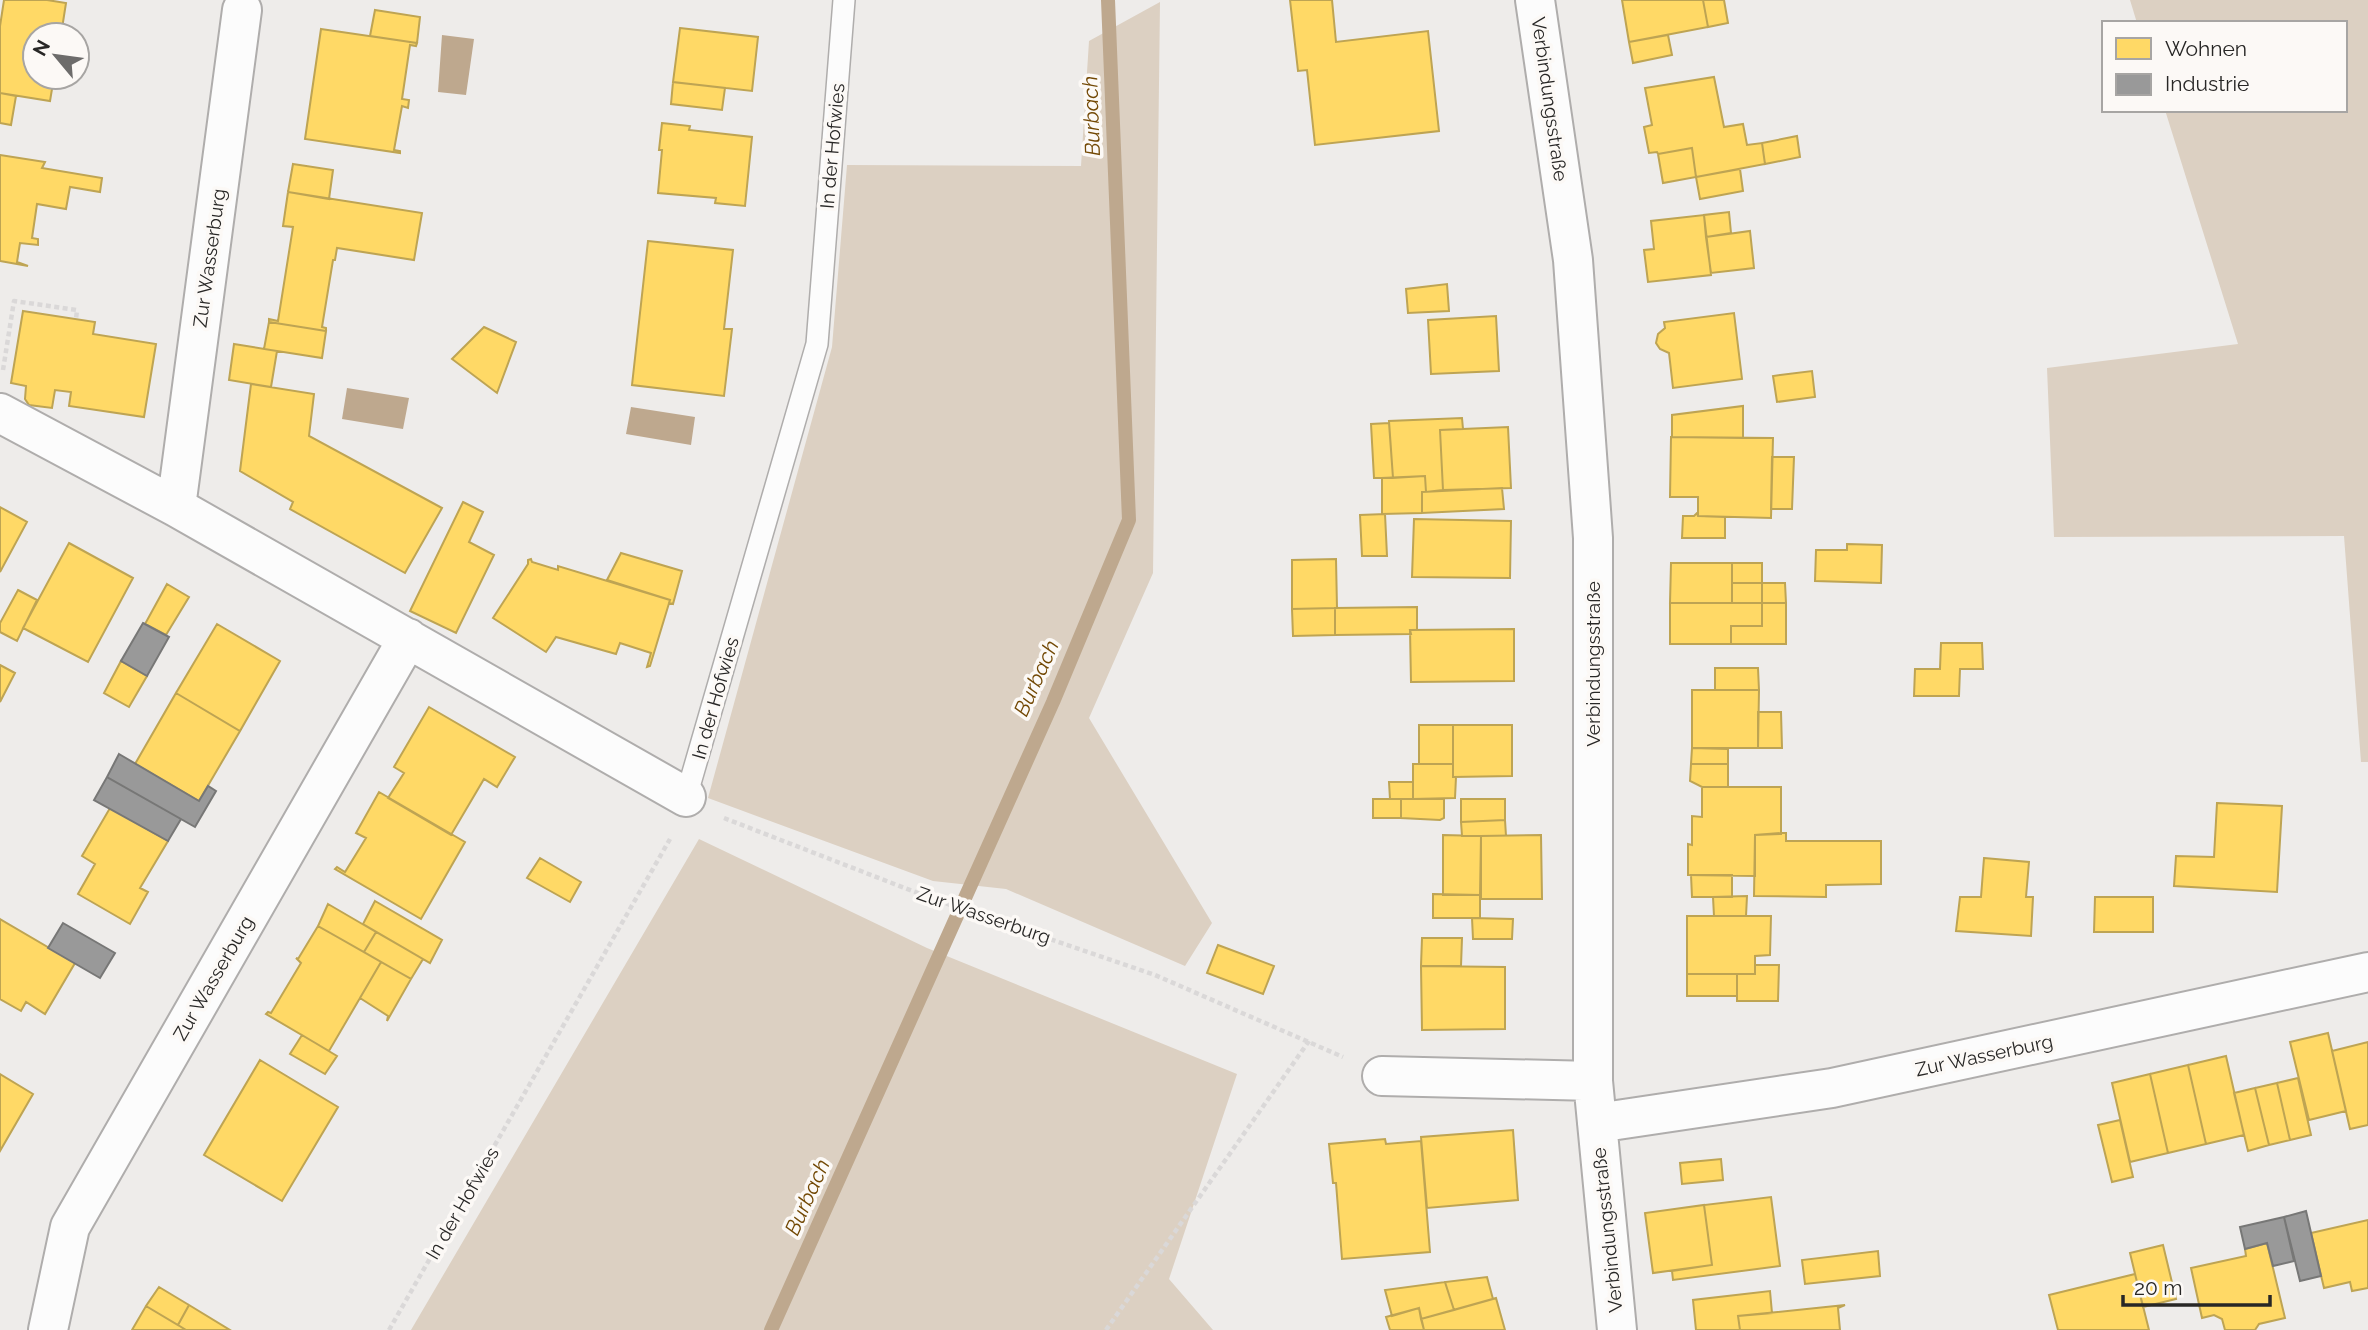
<svg xmlns="http://www.w3.org/2000/svg" width="2368" height="1330" viewBox="0 0 2368 1330" font-family="Raleway,sans-serif">
	<style>
		.green { fill: #dcd0c2 }
		.water { fill: #bea88e }
		.homes { fill: #ffd966; stroke: #bea453; stroke-width: 2 }
		.industry { fill: #999; stroke: #777776; stroke-width: 2 }
		.lines { fill: none; stroke-linecap: round; stroke-linejoin: round }
		.stream { stroke: #bea88e; stroke-width: 14 }
		.service-casing { stroke: #afadac; stroke-width: 24 }
		.minor-casing { stroke: #afadac; stroke-width: 42 }
		.path { stroke: #dad8d8; stroke-width: 4.5; stroke-dasharray: 5 3.5; stroke-linecap: butt }
		.service { stroke: #fcfcfc; stroke-width: 21 }
		.minor { stroke: #fcfcfc; stroke-width: 38 }
		.labels { text-anchor: middle; dominant-baseline: central; stroke-width: 7; stroke-linejoin: round; paint-order: stroke }
		.street-label { font-size: 19px; fill: #282726; stroke: #fcf9f6 }
		.water-label { font-size: 21px; font-style: italic; fill: #724804; stroke: #fcf9f6 }
	</style>
	<rect width="100%" height="100%" fill="#eeecea"/>
	<path class="green" d="M2130,0H2368V762H2361L2344,536L2054,537L2047,368L2238,344L2165,110H2345V23H2137Z
		M1160,2L1153,573L1089,718L1212,923L1185,966L1006,889L933,881L708,798L832,347L847,165L1081,166L1089,41Z
		M699,839L927,948L1237,1074L1169,1279L1213,1330H411Z"/>
	<path class="water" d="M442,35L474,39L466,95L438,92Z
		M347,388L409,398L403,429L342,419Z
		M631,407L695,417L691,445L626,434Z"/>
	<path class="homes" d="M4,0H47L66,3L61,35H35V77H54L50,101L0,93V26Z
		M1290,0H1332L1336,42L1428,31L1439,131L1315,145L1307,70L1298,71Z
		M1622,0H1703L1708,27L1629,42Z
		M1703,0H1724L1728,23L1708,27Z
		M375,10L420,17L417,43L370,36Z
		M680,28L758,37L752,91L673,82Z
		M321,29L417,43L416,46L410,45L402,99L409,100L408,108L402,106L394,150L400,151V153L305,139Z
		M1668,35L1672,55L1633,63L1629,42Z
		M1714,77L1724,127L1743,124L1747,145L1762,143L1765,164L1696,177L1692,148L1658,154L1657,152L1649,153L1644,127L1652,125L1645,88Z
		M673,82L725,88L722,110L671,104Z
		M0,93L16,96L11,125L0,123Z
		M662,123L690,126L689,130L752,137L745,206L715,203L716,198L658,193L662,150H659Z
		M1797,136L1800,157L1765,164L1762,143Z
		M1692,148L1696,177L1663,183L1658,154Z
		M0,155L45,162L42,168L102,178L100,192L70,187L66,209L37,204L32,238L38,239V245L20,243L17,262L28,266L0,261Z
		M293,164L333,170L329,199L288,192Z
		M1740,169L1743,191L1700,199L1696,177Z
		M288,192L422,213L414,260L337,248L335,260H333L322,327L326,328V331L269,322V319L278,321L293,227L283,226Z
		M1729,212L1731,233L1706,237L1704,215Z
		M1704,215L1711,275L1648,282L1644,250L1654,249L1651,221Z
		M1750,231L1754,268L1711,273L1706,237Z
		M648,241L733,250L724,329H732L724,396L632,385Z
		M1447,284L1449,311L1408,313L1406,289Z
		M23,311L95,322L93,334L156,344L144,417L69,406L71,392L55,390L52,408L29,405L25,399L26,386L11,383Z
		M1734,313L1742,379L1673,388L1669,353L1660,349L1656,343L1658,334L1665,328L1664,322Z
		M1496,316L1499,371L1431,374L1428,320Z
		M269,322L326,331L322,358L264,349Z
		M484,327L516,342L497,393L452,359Z
		M234,344L277,351L271,387L229,380Z
		M1812,371L1815,397L1777,402L1773,376Z
		M251,384L314,394L309,436L442,508L405,573L290,509L293,502L240,471Z
		M1743,406V438L1672,437V415Z
		M1462,418L1463,429L1440,430L1443,490L1426,492L1425,476L1393,478L1389,421Z
		M1389,423L1393,478H1374L1371,424Z
		M1508,427L1511,488L1443,490L1440,430Z
		M1671,437L1773,438L1771,518L1698,516V497H1670Z
		M1772,457H1794L1792,509H1771Z
		M1425,476L1426,492H1422V513L1382,514V478Z
		M1502,488L1504,509L1422,513V492Z
		M463,502L483,512L469,542L494,555L456,633L410,611Z
		M0,507L27,522L0,572Z
		M1697,513L1698,516L1725,517V538H1682L1683,516H1694Z
		M1385,514L1387,556H1362L1360,515Z
		M1414,519L1511,521L1510,578L1412,577Z
		M69,543L133,578L88,662L23,628Z
		M1847,544L1882,545L1881,583L1815,581L1816,550H1847Z
		M621,553L682,571L673,604L669,603L670,600L607,580Z
		M531,559L532,562L558,570V566L670,600L650,666L647,667L651,653L620,643L616,654L556,637L546,652L493,618L528,564V560Z
		M1336,559L1337,608L1292,609V560Z
		M1671,563H1732V603H1670Z
		M1732,563H1762V583H1732Z
		M1732,583H1762V603H1732Z
		M1762,583H1785L1786,603H1762Z
		M167,584L189,597L166,635L145,624Z
		M18,590L37,600L17,641L0,632V623Z
		M1670,603H1762V626H1731V644H1670Z
		M1762,603H1786V644H1731V626H1762Z
		M1417,607V630H1410L1411,634L1335,635V608Z
		M1335,608V635L1293,636L1292,609Z
		M217,624L280,661L240,731L176,693Z
		M1514,629V681L1411,682L1410,630Z
		M1941,643H1982L1983,669H1960L1959,696H1914L1915,669H1940Z
		M121,661L147,676L129,707L104,693Z
		M0,665L15,673L0,702Z
		M1715,668H1758L1759,690H1715Z
		M1692,690H1759L1758,748H1692Z
		M176,693L240,731L199,801L135,764Z
		M429,707L515,757L497,787L484,779L451,835L388,798L404,773L394,767Z
		M1758,712H1781L1782,748H1758Z
		M1419,725H1453V764H1419Z
		M1453,725H1512V776L1453,777Z
		M1692,748L1728,749V764H1691Z
		M1413,764H1453V777H1456L1455,798L1413,799Z
		M1691,764H1728V787H1702L1690,781Z
		M1389,782H1413V799H1390Z
		M1702,787H1781V834L1755,835V876L1688,875V844L1692,845V816L1702,817Z
		M379,792L465,842L421,919L335,869L337,867L345,872L366,838L356,833Z
		M1373,799H1401V818H1373Z
		M1401,799H1444V818L1440,820L1401,818Z
		M1461,799H1505V820L1461,822Z
		M2217,803L2282,806L2277,892L2174,886L2176,856L2214,857Z
		M110,808L168,841L140,888L148,892L130,924L78,894L95,864L82,856Z
		M1505,820L1506,836H1462L1461,822Z
		M1781,833H1786V841H1881V884L1826,885V897L1754,896L1755,835Z
		M1443,835L1481,836L1480,895H1443Z
		M1541,835L1542,899H1481V836Z
		M540,858L581,882L570,902L527,878Z
		M1984,858L2029,862L2026,897H2033L2031,936L1956,931L1960,897H1981Z
		M1691,875H1732V897H1692Z
		M1433,894L1480,895V918H1433Z
		M1747,896L1746,916H1714L1713,897Z
		M2095,897H2153V932H2094Z
		M375,901L442,940L430,963L363,924Z
		M328,904L376,932L364,952L318,926Z
		M1687,916H1771L1770,955L1755,956V974H1687Z
		M1472,918L1513,919L1512,939H1473Z
		M0,919L75,963L45,1014L26,1002L21,1011L0,999Z
		M318,926L381,962L329,1051L266,1014L268,1012L271,1013L301,963L296,958L298,959Z
		M376,932L423,959L411,979L364,952Z
		M1422,938H1462L1461,966H1421Z
		M1218,945L1274,966L1263,994L1207,973Z
		M381,962L411,979L387,1021L388,1016L360,998Z
		M1755,965H1779L1778,1001H1737V974H1755Z
		M1421,966L1505,967V1029L1422,1030Z
		M1687,974H1737V996H1687Z
		M2328,1033L2346,1111L2309,1120L2290,1042Z
		M302,1035L337,1056L325,1074L290,1054Z
		M2368,1042V1125L2350,1129L2332,1051Z
		M2226,1056L2244,1135L2206,1144L2188,1065Z
		M260,1060L338,1107L282,1201L204,1155Z
		M2188,1065L2206,1144L2168,1153L2150,1074Z
		M0,1074L33,1094L0,1151Z
		M2150,1074L2168,1153L2130,1162L2112,1083Z
		M2298,1078L2311,1135L2290,1140L2277,1083Z
		M2277,1083L2290,1140L2269,1145L2255,1088Z
		M2255,1088L2269,1145L2248,1151L2234,1093Z
		M2120,1120L2133,1177L2112,1182L2098,1125Z
		M1513,1130L1518,1200L1427,1208L1421,1137Z
		M1385,1139L1386,1144L1421,1141L1430,1252L1342,1259L1336,1183H1333L1329,1144Z
		M1721,1159L1723,1180L1682,1184L1680,1163Z
		M1771,1197L1780,1266L1673,1280L1672,1271L1712,1265L1704,1205Z
		M1704,1205L1712,1265L1653,1273L1645,1213Z
		M2368,1220V1288L2352,1291L2350,1282L2324,1288L2311,1233Z
		M2267,1243L2285,1318L2259,1324L2255,1330H2225L2222,1319L2214,1315L2202,1318L2191,1268L2246,1256L2245,1249Z
		M2163,1245L2176,1299L2143,1307L2130,1253Z
		M1878,1251L1880,1276L1805,1284L1802,1260Z
		M2135,1274L2149,1330H2058L2049,1295Z
		M1487,1277L1493,1299L1454,1310L1445,1282Z
		M1445,1282L1454,1310L1421,1319L1419,1308L1392,1316L1385,1290Z
		M159,1287L189,1305L178,1325L146,1306Z
		M1770,1291L1772,1313L1738,1316L1740,1330H1696L1693,1300Z
		M1496,1298L1505,1330H1424L1421,1319Z
		M189,1305L230,1330H186L178,1325Z
		M1845,1305L1838,1308L1840,1330H1740L1738,1316Z
		M146,1306L178,1325L186,1330H132Z
		M1419,1308L1424,1330H1390L1386,1317Z"/>
	<path class="industry" d="M143,623L169,637L147,676L121,661Z
		M119,754L199,801L208,786L216,791L195,827L107,777Z
		M107,777L181,819L168,841L94,800Z
		M63,923L115,953L100,978L48,948Z
		M2306,1211L2321,1276L2300,1281L2284,1217Z
		M2284,1217L2294,1261L2273,1266L2267,1243L2245,1249L2240,1227Z"/>
	<g class="lines">
		<path class="stream" d="M771,1330L1053,702L1129,520L1108,0"/>
		<g class="service-casing">
			<path id="service" d="M686,797L817,344L844,0"/>
		</g>
		<g class="minor-casing">
			<path id="minor" d="M1535,0L1573,260L1593,538V1081L1617,1330
				M0,413L176,507L686,797
				M176,507L242,10
				M1382,1076L1593,1081
				M1597,1123L1832,1088L2368,972
				M48,1330L70,1227L408,638"/>
		</g>
		<path class="path" d="M3,370L14,301L77,310L76,319
			M724,818L933,899L1155,975L1343,1057
			M389,1330L670,839
			M1106,1330L1309,1041"/>
		<use href="#service" class="service"/>
		<use href="#minor" class="minor"/>
	</g>
	<g class="labels">
		<g class="street-label">
			<text transform="translate(1550 99) rotate(82)">Verbindungsstraße</text>
			<text transform="translate(832 146) rotate(-85)">In der Hofwies</text>
			<text transform="translate(209 258) rotate(-82)">Zur Wasserburg</text>
			<text transform="translate(1593 664) rotate(-90)">Verbindungsstraße</text>
			<text transform="translate(715 698) rotate(-74)">In der Hofwies</text>
			<text transform="translate(984 915) rotate(19)">Zur Wasserburg</text>
			<text transform="translate(213 978) rotate(-60)">Zur Wasserburg</text>
			<text transform="translate(1984 1055) rotate(-12)">Zur Wasserburg</text>
			<text transform="translate(462 1203) rotate(-60)">In der Hofwies</text>
			<text transform="translate(1607 1230) rotate(-96)">Verbindungsstraße</text>
		</g>
		<g class="water-label">
			<text transform="translate(1091 116) rotate(-92)">Burbach</text>
			<text transform="translate(1036 678) rotate(-66)">Burbach</text>
			<text transform="translate(807 1197) rotate(-66)">Burbach</text>
		</g>
	</g>
	<rect x="2102" y="21" width="245" height="91" fill="#fcf9f6" stroke="#a7a5a3" stroke-width="2"/>
	<rect x="2116" y="38" width="35" height="21" fill="#ffd966" stroke="#a7a5a3" stroke-width="2"/>
	<text x="2165" y="56" font-size="21" fill="#282726">Wohnen</text>
	<rect x="2116" y="74" width="35" height="21" fill="#999999" stroke="#a7a5a3" stroke-width="2"/>
	<text x="2165" y="91" font-size="21" fill="#282726">Industrie</text>
	<g transform="translate(56 56) rotate(299)"><circle r="33" fill="#fcf9f6" stroke="#a7a5a3" stroke-width="2"/>
	<path d="M0-5L12 26L0 18L-12 26Z" fill="#6d6c6b"/>
	<text y="-10" font-size="19" font-weight="bold" text-anchor="middle" fill="#282726">N</text>
	</g>
	<path d="M2123 1295v10h147v-10" fill="none" stroke="#282726" stroke-width="3.5"/>
	<text x="2134" y="1295" font-size="21" fill="#282726" stroke="#fcf9f6" stroke-width="5" paint-order="stroke">20 m</text>
</svg>
